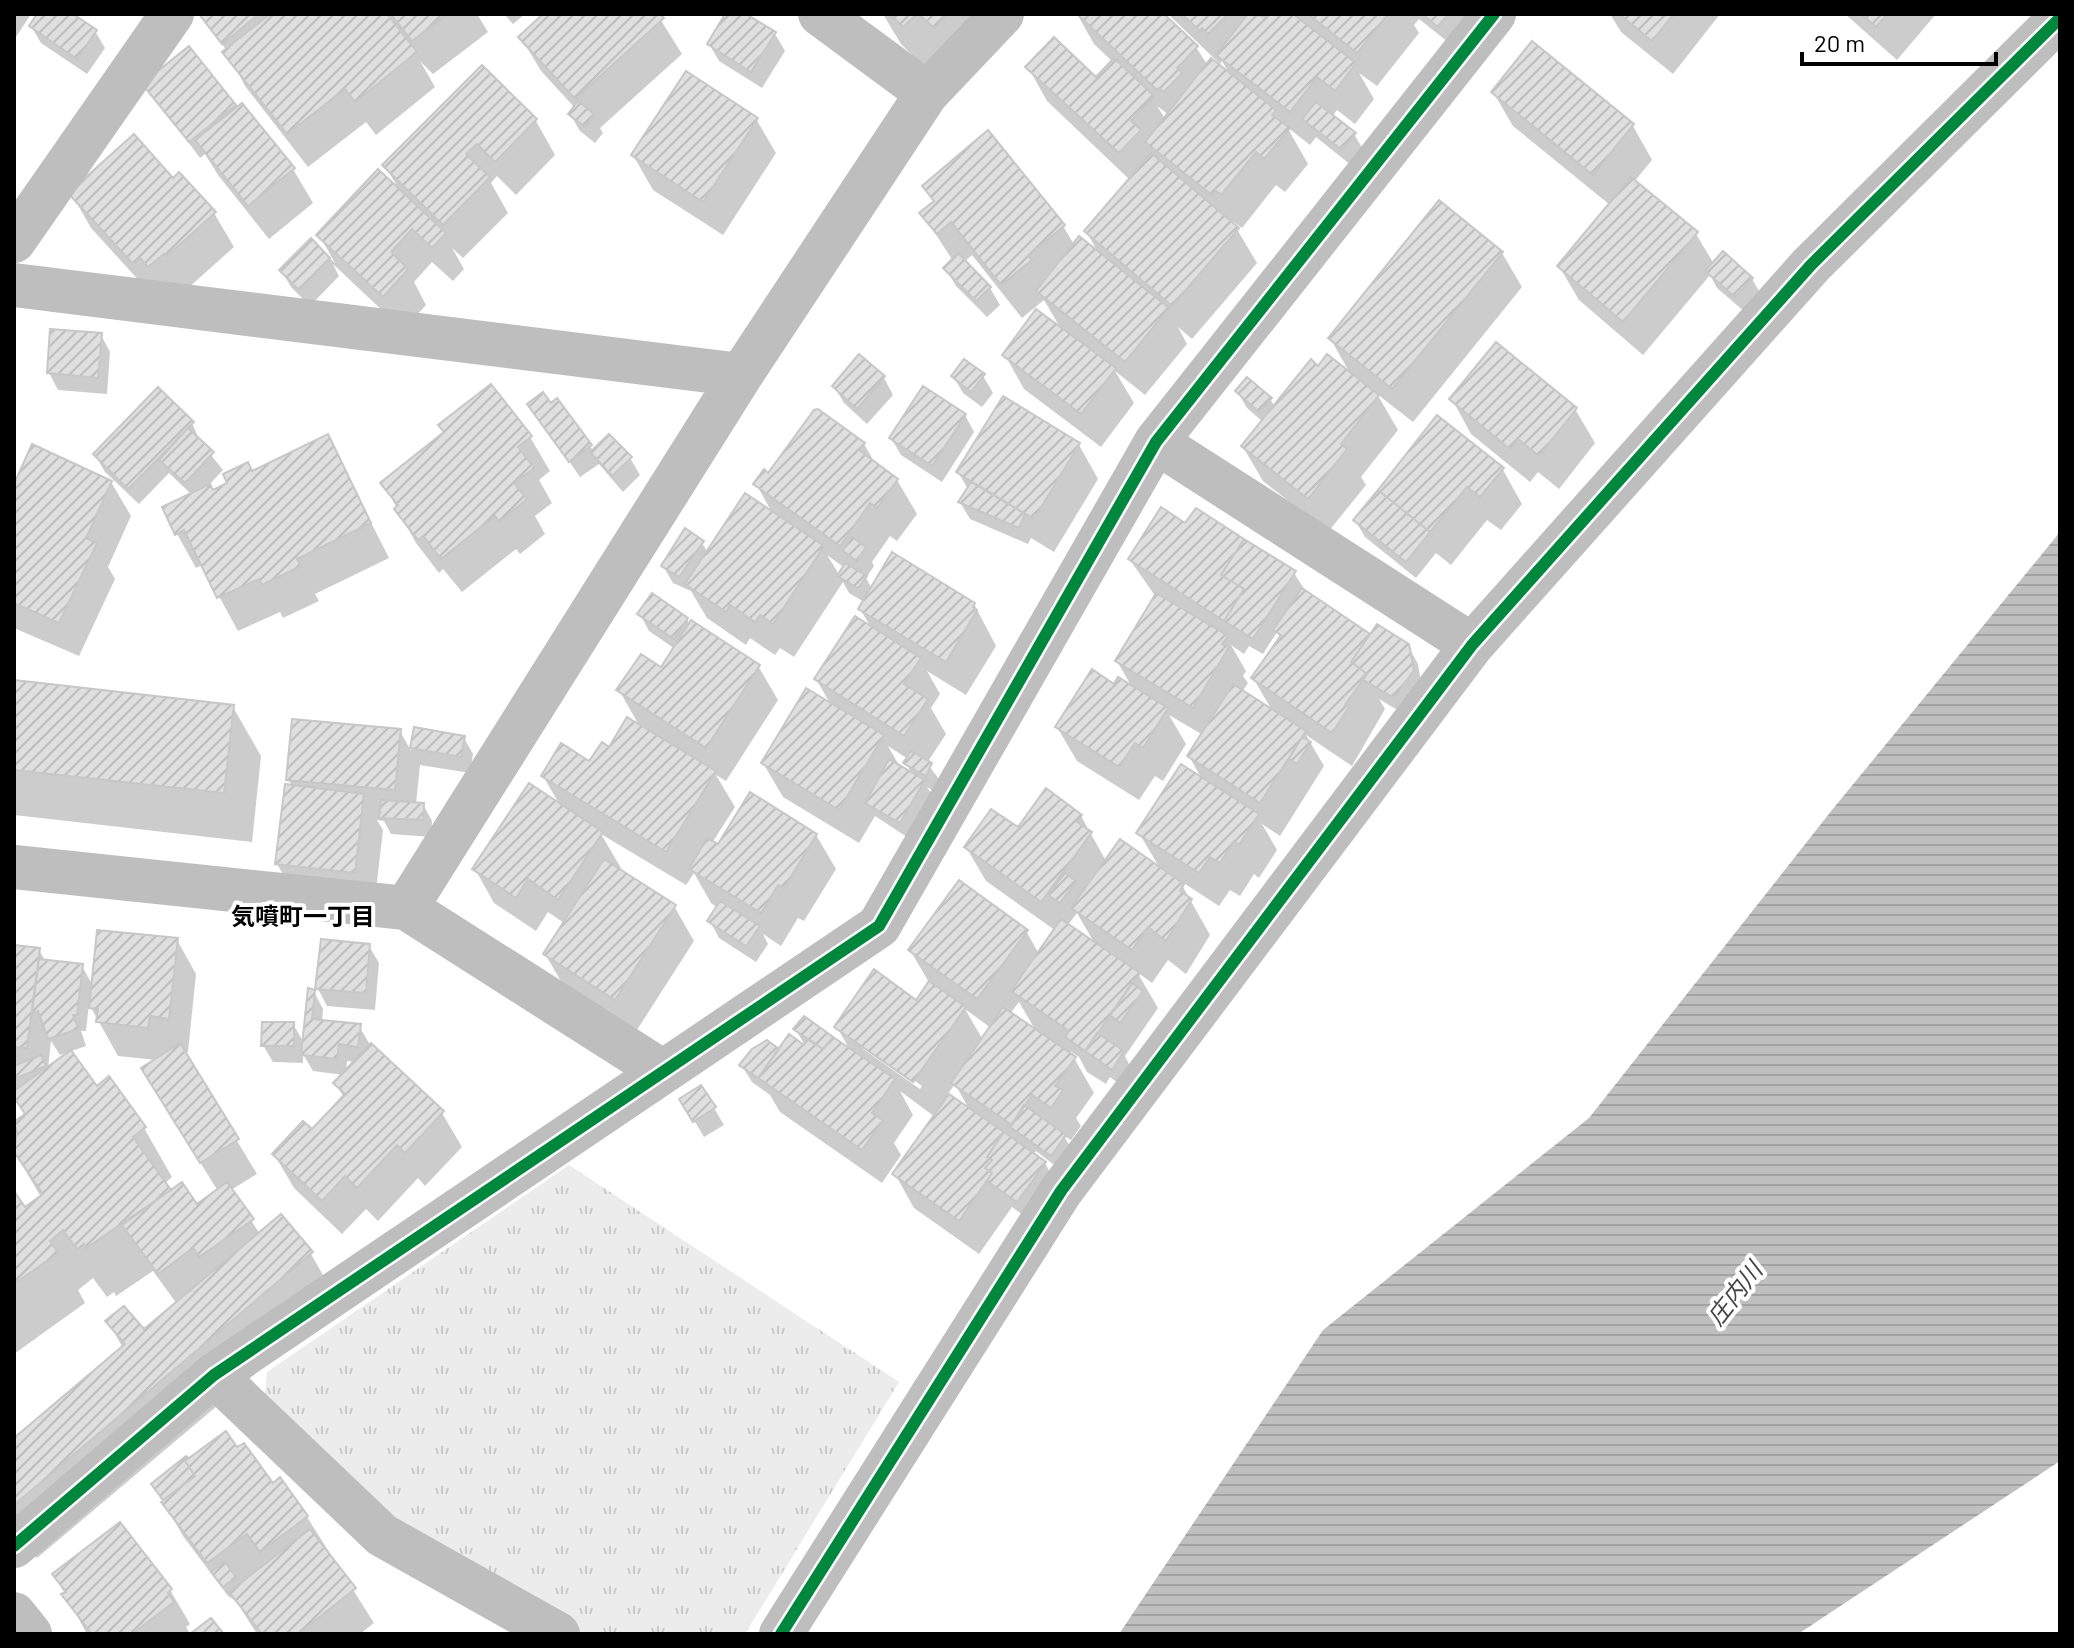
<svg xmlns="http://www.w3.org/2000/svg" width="2074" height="1648" viewBox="0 0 2074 1648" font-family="Barlow,'Noto Sans JP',sans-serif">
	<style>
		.park { fill: url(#park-tufts) }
		.water { fill: url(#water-rules) }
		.shadow { fill: #0003; fill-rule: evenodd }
		.building { fill: url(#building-hatch); stroke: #c7c7c7; stroke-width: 2 }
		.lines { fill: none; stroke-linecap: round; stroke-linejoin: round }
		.minor { stroke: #bebebe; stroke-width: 44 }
		.cycleway-casing { stroke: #fff; stroke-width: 17 }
		.cycleway { stroke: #00873e; stroke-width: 12 }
		.labels { text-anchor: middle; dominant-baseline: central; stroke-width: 8; stroke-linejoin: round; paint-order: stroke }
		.neighbourhood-label { font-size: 24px; font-weight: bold; fill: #000; stroke: #fff }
		.water-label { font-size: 24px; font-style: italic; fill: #444; stroke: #fff }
	</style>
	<defs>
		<pattern id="park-tufts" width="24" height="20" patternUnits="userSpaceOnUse" patternTransform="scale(2)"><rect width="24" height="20" fill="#ececec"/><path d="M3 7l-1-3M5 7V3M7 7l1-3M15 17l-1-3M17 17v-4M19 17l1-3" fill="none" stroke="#c9c9c9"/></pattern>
		<pattern id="water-rules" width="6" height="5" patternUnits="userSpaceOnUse" patternTransform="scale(2)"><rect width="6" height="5" fill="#bfbfbf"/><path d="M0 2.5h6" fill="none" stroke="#a2a2a2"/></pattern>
		<pattern id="building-hatch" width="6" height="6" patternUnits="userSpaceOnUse" patternTransform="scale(2)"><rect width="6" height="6" fill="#dfdfdf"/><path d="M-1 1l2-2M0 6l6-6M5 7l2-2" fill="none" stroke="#bebebe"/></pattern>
	</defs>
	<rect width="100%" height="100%" fill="#fff"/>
	<path class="park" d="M569,1165L899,1382L745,1634H584L416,1549L264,1403L267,1372Z"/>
	<path class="water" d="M2060,532V1461L1798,1634H1119L1323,1330L1589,1118L1832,810Z"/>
	<path class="shadow" d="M14,14H31L14,40Z
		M39,14H69L95,31L105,48L87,74L41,43L31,26Z
		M200,14H477L488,32L433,74L420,61L435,87L376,135L366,122L308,167L245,86L227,51Z
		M504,14H525L513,24Z
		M546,14H657L682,54L600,128L603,133L595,143L580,131L570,114L575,108L541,71L521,37Z
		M728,14H743L775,34L785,51L762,88L719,61L709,44Z
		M883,14H1023L932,75L901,44Z
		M1077,14H1161L1196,47L1208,66L1231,77L1222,61L1220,64L1168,14H1264L1267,20L1272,14H1468L1448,42L1419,19L1414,25L1419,33L1377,86L1359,73L1374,99L1355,124L1337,110L1332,117L1354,134L1364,151L1352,166L1316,137L1310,145L1287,127L1308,164L1285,192L1276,185L1242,228L1232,221L1257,263L1192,339L1178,327L1187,344L1145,395L1115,371L1134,403L1101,447L1024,389L1005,355L1061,329L1044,300L1022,318L972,255L964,262L990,288L1000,305L987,317L956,286L946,269L953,261L922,213L934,203L924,186L1063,226L1075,246L1100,256L1086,231L1130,180L1047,101L1028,67L1096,80L1113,62L1094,44ZM1157,106L1169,115L1166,120Z
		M1610,14H1720L1673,74L1621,32Z
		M1845,14H1936L1897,60Z
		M482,68L536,121L555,155L516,195L497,176L491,183L508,213L463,258L452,248L464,269L453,281L432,262L414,282L426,305L403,330L333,264L339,276L310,306L291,287L281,270L311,241L335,263L319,235L400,191L385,166Z
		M145,84L235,106L293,169L313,203L269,239L218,175L205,154L200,158Z
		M1493,92L1633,126L1652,160L1634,182L1696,234L1714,264L1723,253L1752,279L1762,296L1746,313L1717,288L1710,275L1643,355L1579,300L1559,266L1610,205L1513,126Z
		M756,119L776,153L723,235L653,190L633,155Z
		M173,180L214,213L234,247L187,289L154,297L91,228L71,193Z
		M1502,253L1522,287L1413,422L1377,394L1398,430L1361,477L1366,485L1328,532L1263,481L1243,447L1263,422L1247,408L1237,391L1270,399L1275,407L1318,368L1351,375L1330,338Z
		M101,335L110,352L107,394L58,390L49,373Z
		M953,376H983L993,393L982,407L963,393Z
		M884,378L893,395L867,424L844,403L834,386Z
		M490,387L530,437L550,471L539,480L552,503L535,516L545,534L520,554L516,549L462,592L443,569L439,573L416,543L383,483L446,434Z
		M1452,399L1575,409L1595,443L1559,489L1538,472L1530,482L1471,434Z
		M557,400L594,452L630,458L640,475L623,492L599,464L580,477L530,405L551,406Z
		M818,411L864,444L876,465L897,480L917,514L897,541L890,536L872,562L874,566L866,578L872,589L974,604L996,646L966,695L927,671L940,694L931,708L946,734L927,763L941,782L935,792L927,787L934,798L910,839L875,816L859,843L783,797L763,763L831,705L816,679L872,629L860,609L864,602L849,593L843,582L794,657L780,648L775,655L750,638L746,645L707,618L691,591L673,583L663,566L702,543L708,553L773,514L756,484L769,476ZM827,555L845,568L839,576L837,571ZM888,746L908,759L906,763L912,774L900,767Z
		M965,415L974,432L942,482L901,455L891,438Z
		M1438,417L1503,470L1522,504L1501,530L1487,520L1451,565L1436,553L1416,578L1365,537L1355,520Z
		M192,423L200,441L223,470L209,485L213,492L327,436L389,558L315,594L319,601L283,618L280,612L238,631L202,565L196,568L177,534L192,495L169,473L139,504L105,472L95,455Z
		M1079,445L1098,479L1054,552L1031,538L1028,544L970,519L960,502L968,489L958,472Z
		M111,482L131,516L108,567L115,579L79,656L14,628V489Z
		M1186,526L1294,573L1304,589L1370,638L1408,646L1418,664L1422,688L1404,714L1379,699L1385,709L1352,766L1306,735L1324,766L1280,836L1262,824L1277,850L1259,878L1254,874L1240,896L1230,890L1219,906L1179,880L1210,935L1186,974L1168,960L1152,983L1137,972L1158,1008L1125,1056L1132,1070L1122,1086L1110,1077L1106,1084L1087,1072L1079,1057L1070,1051L1094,1093L1076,1118L1081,1126L1071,1140L1064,1136L1074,1153L1062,1171L1036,1151L1033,1155L1045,1163L1054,1180L1027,1218L1012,1207L979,1254L914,1208L895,1174L935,1117L900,1091L913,1115L894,1143L901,1155L882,1183L780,1112L770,1095L752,1082L742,1066L780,1051L807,1049L796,1030L851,1052L837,1027L916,1002L930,984L910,950L1026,931L1039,954L1056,931L986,881L966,847L1018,830L1081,816L1106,861L1161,870L1139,833L1203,781L1189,756L1203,735L1169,715L1186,744L1163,781L1155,776L1139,800L1077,761L1057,727L1115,686L1133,689L1117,661L1156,597L1130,560ZM1277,632L1281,639L1253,678L1273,712L1242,692L1248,683L1243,676L1246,671L1231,645L1244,654L1249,646L1263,654ZM1077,913L1095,944L1068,925ZM1019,1002L1037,1033L1010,1014ZM965,1009L991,1028L983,1040ZM863,1044L922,1086L920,1089L863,1049ZM955,1084L970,1111L947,1095Z
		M640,614L687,619L690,626L758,666L778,700L726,781L716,775L735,807L712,843L718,846L816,835L836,869L804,921L798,918L781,946L763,934L768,944L756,962L719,938L710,921L718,908L711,903L694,873L686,885L601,834L621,868L619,871L674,906L694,941L635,1033L565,988L545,954L564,923L548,912L536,931L494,903L475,869L561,807L543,776L590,764L640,727L619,690L662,669L675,649L649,631Z
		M14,682L233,707L261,756L252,842L14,815Z
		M415,730L464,738L473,754L470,773L420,765L416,804H423L432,821L431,837L391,834L384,821L377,820L383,830L374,907L297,898L277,864L293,787L288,779L400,731L411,751Z
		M177,940L196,974L188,1052H183L257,1174L231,1190L260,1234L311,1254L339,1303L37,1558L14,1530V1440L123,1348L108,1321L144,1331L177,1304L153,1271L116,1296L114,1292L107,1297L93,1278L78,1290L85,1303L14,1354V1194L25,1210L41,1197L14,1151V1137L18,1133L14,1124L26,1115L14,1099V947L39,950L46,962L82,966L93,986ZM89,1004L118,1056L157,1060L163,1103L218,1191L197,1206L171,1193L164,1184L172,1177L144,1128L96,1089L48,1069L51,1041L60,1055L86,1046L81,1031H86Z
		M369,946L379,963L375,1010L327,1006L318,989Z
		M314,992L323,1009L322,1022L359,1026L369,1043L368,1048L442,1113L462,1147L425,1186L418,1178L378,1221L366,1209L342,1234L294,1188L274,1154L312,1132L344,1098L336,1083L344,1075L313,1071L303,1054V1063L273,1062L263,1045L293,1024L304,1043ZM347,1061L356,1062L346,1072Z
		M682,1100L714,1108L724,1125L704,1137Z
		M237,1450L307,1517L374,1623L360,1634H257L236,1601L228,1596L183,1536L154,1484Z
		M54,1574L170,1590L190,1624L186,1627L190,1634H87Z"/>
	<path class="building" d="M37,14H73L97,30L77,59L29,26Z
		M199,14H259L222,44Z
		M270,14H387L417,52L355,102L345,89L287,134L222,52Z
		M391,14H447L412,41Z
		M543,14H660L664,18L575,99L518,37Z
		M725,14H746L776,32L751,72L707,44Z
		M890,14H917L903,27Z
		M919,14H947L934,28Z
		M1077,14H1164L1198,46L1177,68L1182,73L1164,92L1159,88L1157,90Z
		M1182,14H1228L1208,34L1202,28L1200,31Z
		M1248,14L1267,17L1269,14H1293L1356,63L1335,91L1317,77L1290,112L1216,55Z
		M1308,14H1388L1357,53Z
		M1422,14H1448L1438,27Z
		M1619,14H1674L1652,41Z
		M1861,14H1887L1876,27Z
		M1054,37L1096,77L1114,58L1154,96L1131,121L1141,130L1119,153L1025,67Z
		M1532,41L1634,124L1593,175L1491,92Z
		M189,46L236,105L189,142L142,84Z
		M1211,58L1276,110L1272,115L1290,128L1264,159L1256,152L1221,195L1215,190L1212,195L1145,142Z
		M482,65L537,119L495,162L477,144L466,154L490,177L443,225L382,165Z
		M686,71L758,118L703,202L631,155Z
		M578,101L594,114L585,127L568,114Z
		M1316,102L1356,133L1342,150L1302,119Z
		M242,103L295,168L248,206L195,140Z
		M988,130L1065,225L1028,256L1032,260L1001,285L951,222L937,234L919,213L934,201L922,186Z
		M134,134L173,178L179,172L216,212L167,256L164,254L148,267L140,258L133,264L68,193Z
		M1151,153L1239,228L1172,306L1084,231Z
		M378,169L446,233L432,248L412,229L391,252L408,269L383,297L316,235Z
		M1631,177L1698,232L1623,322L1557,266Z
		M1439,200L1503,252L1392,389L1328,338Z
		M1079,236L1169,308L1125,362L1036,291Z
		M311,238L330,258L299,290L279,270Z
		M1723,251L1753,278L1735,297L1705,271Z
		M958,253L991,287L976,301L943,268Z
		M1036,309L1116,368L1081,414L1002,355Z
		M50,329L102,333L98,378L47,373Z
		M1496,342L1577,408L1539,456L1518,439L1510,449L1449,399Z
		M859,354L885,376L857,409L832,386Z
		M1327,354L1379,395L1341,444L1347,449L1308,499L1241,446L1311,359L1318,366Z
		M964,359L985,374L971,392L951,376Z
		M1247,377L1272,398L1259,412L1235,391Z
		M491,384L532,436L518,447L534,468L514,483L527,499L499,522L495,516L441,559L423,536L418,540L394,509L398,505L380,483L444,432L438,425Z
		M923,386L966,414L932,466L889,438Z
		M158,387L194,422L128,489L93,454Z
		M543,392L551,403L557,398L592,445L569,462L527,404Z
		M1003,396L1080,443L1034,519L956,472Z
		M818,409L865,443L859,450L898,479L877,508L870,503L840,546L753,484L764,469L768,473L814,410Z
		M1437,415L1504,468L1480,497L1467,487L1430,532L1378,490Z
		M188,428L214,452L185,483L159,460Z
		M328,434L371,523L297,559L301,566L262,585L259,579L217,598L184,530L175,535L162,507L210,484L213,490L227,483L223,474L248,462L252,471Z
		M609,434L632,457L612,476L590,452Z
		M32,444L112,481L86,538L97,543L59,623L14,603V484Z
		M971,482L1025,514L1019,528L958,502Z
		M1378,490L1430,532L1406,562L1353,520Z
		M745,493L824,546L773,624L760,615L755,622L730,605L726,612L685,584Z
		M1161,507L1185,523L1196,508L1244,539L1221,575L1244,589L1224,621L1128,559Z
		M685,528L704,541L679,577L661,566Z
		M852,537L866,547L857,561L842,550Z
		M1244,539L1296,571L1253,639L1224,621L1244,589L1221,575Z
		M892,552L975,603L973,607L977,610L946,662L858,609Z
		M845,563L867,576L858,588L837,576Z
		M1302,588L1370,634L1351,662L1367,674L1345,705L1349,707L1332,733L1251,678L1281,635L1273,630Z
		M652,593L688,618L674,639L637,614Z
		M1156,593L1228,636L1222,644L1229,647L1193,708L1115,661Z
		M855,616L921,658L904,684L928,699L904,736L814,679Z
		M691,620L760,665L706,748L616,690L641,654L661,667Z
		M1377,624L1409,644L1414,670L1394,698L1362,679L1367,674L1351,662Z
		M1092,669L1114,684L1118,677L1168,708L1143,748L1135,743L1119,767L1055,727Z
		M14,680L234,705L224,793L14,770Z
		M1233,684L1306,731L1260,803L1187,756Z
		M806,688L884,735L839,810L761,763Z
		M627,717L716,771L666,852L541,776L561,743L589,761L602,742L609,747Z
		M292,719L401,729L395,790L286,780Z
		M414,727L465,736L461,757L410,748Z
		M1302,737L1311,742L1297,764L1289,759Z
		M911,751L932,763L926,776L903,763Z
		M889,759L925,780L900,823L865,803Z
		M1181,764L1259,814L1239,845L1234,841L1220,863L1210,857L1199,873L1136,833Z
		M529,783L603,832L558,900L528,879L516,898L472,869Z
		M285,784L364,794L355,873L275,864Z
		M1046,788L1082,815L1077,822L1092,832L1041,902L964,847L991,809L1018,827Z
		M750,792L817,834L784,888L778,885L761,913L689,869L707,838L718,844Z
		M381,800L424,803L423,820L379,818Z
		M1120,839L1184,884L1180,891L1192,899L1166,941L1148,927L1132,950L1071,908Z
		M604,859L676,905L615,1000L543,954Z
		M1065,873L1076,881L1060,903L1048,895Z
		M959,880L1028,930L977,999L908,950Z
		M720,901L760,926L746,946L707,921Z
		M1061,919L1140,973L1085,1051L1065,1037L1069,1031L1011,991Z
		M97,930L178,938L169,1019L150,1016L148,1028L96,1022L98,1009L89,1008Z
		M321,939L370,944L366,993L315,989Z
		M14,945L40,948L27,1048L14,1047Z
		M39,959L83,964L77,1015H73L78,1029L48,1039L38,1011L32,1013Z
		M874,969L916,1000L929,981L966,1007L913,1082L834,1027Z
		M1132,983L1143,991L1120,1023L1110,1015Z
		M308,988L315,990L312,1019L361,1024L358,1047L339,1044L337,1059L301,1055Z
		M1003,1007L1076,1057L1055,1086L1063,1090L1051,1108L1032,1095L1012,1125L951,1083Z
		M804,1016L833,1037L823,1049L793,1029Z
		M262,1022H294V1046H261Z
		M1097,1033L1124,1051L1112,1070L1085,1051Z
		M789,1034L804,1045L807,1039L823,1049L833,1037L895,1079L872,1113L883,1120L862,1150L758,1078Z
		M767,1040L779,1049L758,1078L739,1065L752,1049Z
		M180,1043L239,1139L200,1163L141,1068Z
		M371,1043L444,1111L405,1153L397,1145L357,1188L345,1176L322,1201L272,1154L303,1121L312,1129L345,1094L333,1083Z
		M71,1050L97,1086L109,1076L146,1127L133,1137L171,1190L86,1248L84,1244L77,1249L63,1230L50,1241L58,1253L14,1284V1191L25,1207L43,1194L14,1152L17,1132L14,1122L25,1114L14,1097V1091Z
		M41,1055L46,1066L14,1079V1066Z
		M701,1085L716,1107L693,1122L679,1099Z
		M949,1094L1004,1132L987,1157L992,1160L985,1168L992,1173L959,1221L892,1174Z
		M1024,1105L1066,1135L1051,1156L1010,1127Z
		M1004,1132L1046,1162L1017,1202L987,1181L992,1173L985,1168L992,1160L987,1157Z
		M182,1182L197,1204L227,1182L254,1219L199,1257L193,1248L158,1274L122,1225Z
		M281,1214L313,1252L14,1505V1438L125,1344L105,1321L124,1306L144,1329Z
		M226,1431L237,1447L244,1443L273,1483L280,1477L308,1516L260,1552L247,1534L207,1563L161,1502L195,1476L185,1461Z
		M186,1456L189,1458L185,1461L195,1476L163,1500L151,1484Z
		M120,1522L172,1589L168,1593L174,1602L132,1634H92L61,1594L66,1592L52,1574Z
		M310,1529L356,1588L298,1634H262L229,1592Z
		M225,1562L236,1577L223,1587L211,1572Z
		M211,1618L224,1634H190Z"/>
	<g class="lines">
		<path class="minor" d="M820,14L927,93
			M14,241L172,14
			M14,285L741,375
			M1156,442L1472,645
			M14,867L406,908L662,1071
			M406,908L741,375L927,93L1002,14
			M214,1375L382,1535L558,1634
			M14,1546L214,1375L879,926L1156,442L1494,14
			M14,1614L30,1634
			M781,1634L1061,1191L1472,645L1811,265L2060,18"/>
		<g class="cycleway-casing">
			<path id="cycleway" d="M14,1546L214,1375L879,926L1156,442L1494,14
				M781,1634L1061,1191L1472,645L1811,265L2060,18"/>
		</g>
		<use href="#cycleway" class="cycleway"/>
	</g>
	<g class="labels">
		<g class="neighbourhood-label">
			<text x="303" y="915">気噴町一丁目</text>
		</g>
		<g class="water-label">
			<text transform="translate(1734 1293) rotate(-52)">庄内川</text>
		</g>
	</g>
	<rect width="2074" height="1648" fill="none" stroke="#000000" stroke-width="32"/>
	<path d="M1802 52v12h194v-12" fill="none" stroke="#000000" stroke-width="4"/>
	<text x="1814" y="52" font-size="24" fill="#000000" stroke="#ffffff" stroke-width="6" paint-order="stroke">20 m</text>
</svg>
